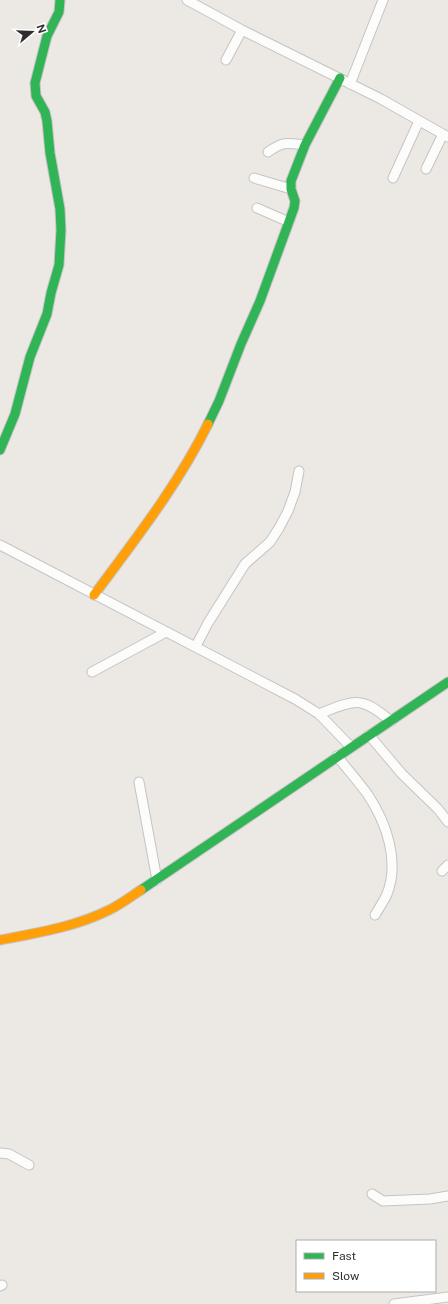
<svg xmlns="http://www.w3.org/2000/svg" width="448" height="1304" viewBox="0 0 448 1304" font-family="'Public Sans',sans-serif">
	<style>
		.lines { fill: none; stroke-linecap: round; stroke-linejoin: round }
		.street-casing { stroke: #c5c4c5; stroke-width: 11 }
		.fast-casing { stroke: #c5c4c5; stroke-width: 11 }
		.slow-casing { stroke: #c5c4c5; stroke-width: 11 }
		.street { stroke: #fcfcfb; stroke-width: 9 }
		.fast { stroke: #30b455; stroke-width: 9 }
		.slow { stroke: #ff9f0a; stroke-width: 9 }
	</style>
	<rect width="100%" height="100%" fill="#ece8e4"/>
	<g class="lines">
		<g class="street-casing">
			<path id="street" d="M187,0L242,30L381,99L448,137
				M226,60L242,30
				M350,84L383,0
				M268,152C284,141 286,143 305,145
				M426,169L443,134
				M254,178L291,189
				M393,178L419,121
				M257,208L289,222
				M0,545L295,699L319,714L351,747
				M196,646L208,623L245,564L270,542L279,528L288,511L295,492L299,471
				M92,672L166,632
				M319,714C330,710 350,700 361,703C372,705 382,714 391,721
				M369,735L402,774L438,809L448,822
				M337,756C347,769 358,781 368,795C386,822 400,861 387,894C384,901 379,908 375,915
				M139,782L157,880
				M442,871L448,865
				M0,1153L9,1154L29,1165
				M372,1194L383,1201L430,1199L448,1196
				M0,1286L2,1285
				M394,1304L448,1297"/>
		</g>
		<g class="fast-casing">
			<path id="fast" d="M208,424L219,401L241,344L260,301L294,208L295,201L291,189V181L305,145L340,78
				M0,450L15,414L30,357L47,314L51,293L59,265L61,230L60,209L50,153L47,121L45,112L36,96L35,83L47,36L59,12L60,0
				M141,890L448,682"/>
		</g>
		<g class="slow-casing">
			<path id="slow" d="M94,595C134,541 178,485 208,424
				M0,940C37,933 75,927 109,910C120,905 130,897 141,890"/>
		</g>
		<use href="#street" class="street"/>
		<use href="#fast" class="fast"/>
		<use href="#slow" class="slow"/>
	</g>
	<rect x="296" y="1240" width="140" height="52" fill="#ffffff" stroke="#ababab"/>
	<rect x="304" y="1253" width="20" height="6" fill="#30b455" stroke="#ababab"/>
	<text x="332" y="1260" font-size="12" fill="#2e2e2e">Fast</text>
	<rect x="304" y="1273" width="20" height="6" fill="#ff9f0a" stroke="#ababab"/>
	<text x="332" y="1280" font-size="12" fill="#2e2e2e">Slow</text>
	<g transform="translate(32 32) rotate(71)" stroke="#ffffff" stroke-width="3" paint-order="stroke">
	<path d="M0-3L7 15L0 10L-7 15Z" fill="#2e2e2e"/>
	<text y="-6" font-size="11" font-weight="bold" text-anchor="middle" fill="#2e2e2e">N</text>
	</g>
</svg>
